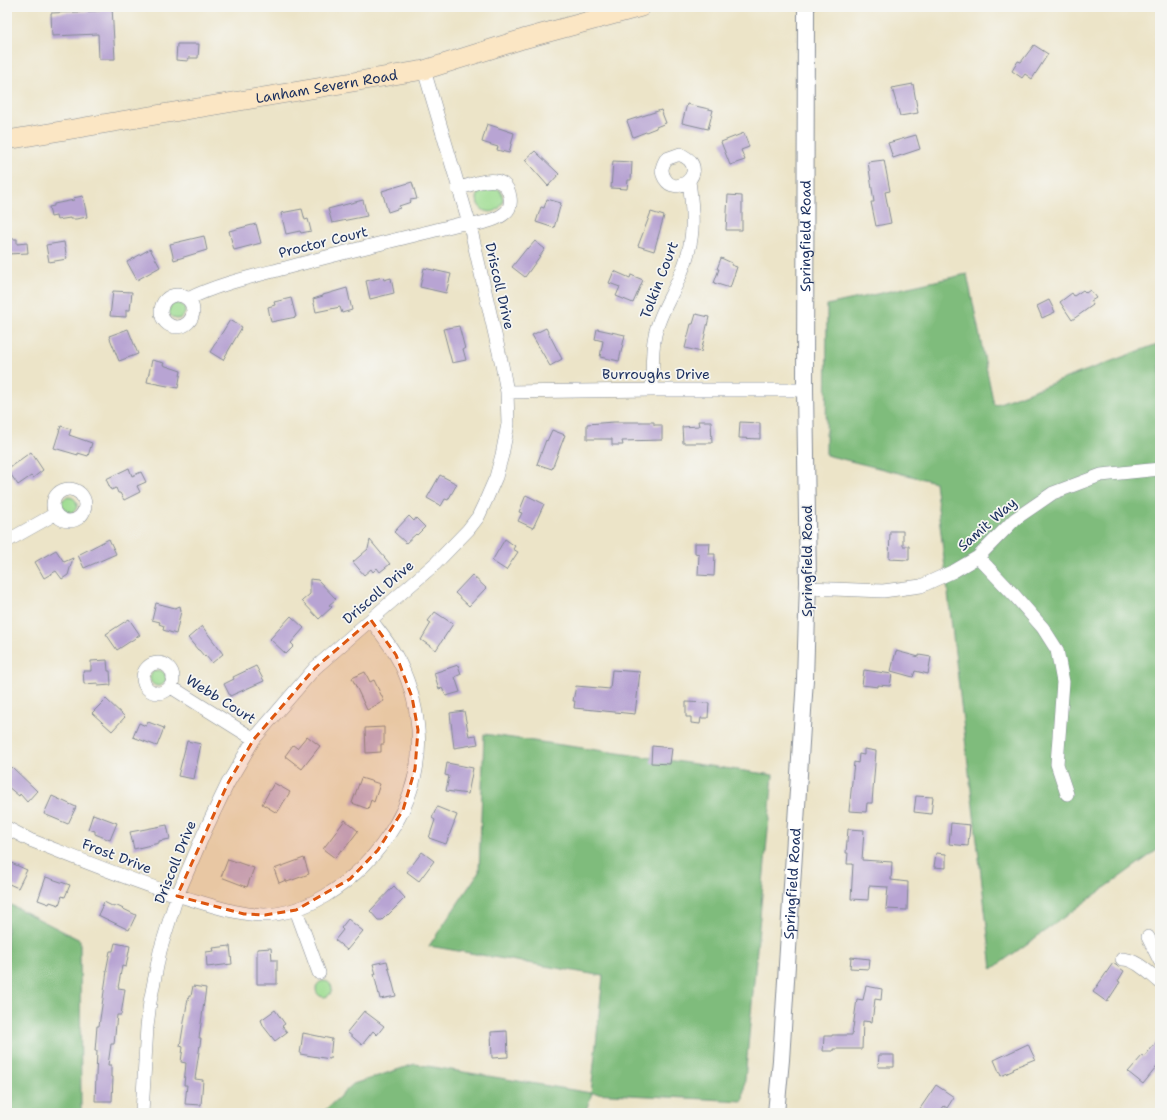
<svg xmlns="http://www.w3.org/2000/svg" width="1167" height="1120" viewBox="0 0 1167 1120" font-family="'Shantell Sans',sans-serif">
	<style>
		.green { fill: #9fdd92; stroke: #5d8678 }
		.forest { fill: #7fbc7c; stroke: #4d766d }
		.building { fill: #b8a4d3 }
		.lines { fill: none; stroke-linecap: round; stroke-linejoin: round }
		.minor-casing { stroke: #848a93; stroke-width: 14 }
		.tertiary-casing { stroke: #848a93; stroke-width: 18 }
		.secondary-casing { stroke: #848a93; stroke-width: 20 }
		.minor { stroke: #fff; stroke-width: 13 }
		.tertiary { stroke: #fff; stroke-width: 16 }
		.secondary { stroke: #fbe6c4; stroke-width: 19 }
		.marked { fill: #de5710; fill-opacity: 0.2; stroke: #de5710; stroke-width: 3; stroke-dasharray: 8 5; stroke-linejoin: round }
		.labels { text-anchor: middle; dominant-baseline: central; stroke-width: 3.5; stroke-linejoin: round; paint-order: stroke }
		.street-label { font-size: 14px; fill: #1b2f5e; stroke: #f6f6f2 }
	</style>
	<rect width="100%" height="100%" fill="#f6f6f2"/>
	<filter id="ink" filterUnits="userSpaceOnUse"><feTurbulence type="fractalNoise" baseFrequency=".025" numOctaves="2"/><feDisplacementMap in="SourceGraphic" scale="8" xChannelSelector="R" yChannelSelector="G"/><feConvolveMatrix kernelMatrix="1 2 1 2 8 2 1 2 1" color-interpolation-filters="sRGB"/></filter>
	<filter id="wash" filterUnits="userSpaceOnUse"><feTurbulence type="fractalNoise" baseFrequency=".012" numOctaves="4" result="noise"/><feDisplacementMap in="SourceGraphic" scale="16" xChannelSelector="R" yChannelSelector="G"/><feGaussianBlur stdDeviation="0.9" result="paint"/><feColorMatrix in="noise" values="0 0 0 0 0 0 0 0 0 0 0 0 0 0 0 0 0 1.4 0 .05"/><feComposite in="paint" operator="in"/></filter>
	<g filter="url(#wash)">
		<rect width="100%" height="100%" fill="#ece4c8"/>
		<path class="green" d="M477 199a13 13 0 1 1 26 0a13 13 0 1 1-26 0Z
			M169 311a8 8 0 1 1 16 0a8 8 0 1 1-16 0Z
			M61 505a8 8 0 1 1 16 0a8 8 0 1 1-16 0Z
			M150 678a8 8 0 1 1 16 0a8 8 0 1 1-16 0Z
			M316 989a8 8 0 1 1 16 0a8 8 0 1 1-16 0Z"/>
		<path class="forest" d="M967,274L994,405L1160,343V848L992,969L935,482L826,455L827,305Z
			M484,734L773,775L743,1101L592,1093L585,1113H322L353,1084L415,1064L591,1093L603,976L429,946L479,872Z
			M7,903L80,940L81,1113H7Z"/>
		<g id="blocks">
			<path class="building" d="M100,7H112L115,59H99L98,34L52,36L51,13L100,11Z
				M177,44H199L198,58H188V61L176,60Z
				M1034,45L1048,54L1032,79L1025,74L1022,78L1012,71L1018,61L1021,62Z
				M913,84L918,113L900,116L892,88Z
				M687,104L713,110L708,129L682,123Z
				M661,110L666,123L656,127V128L633,137L627,121Z
				M487,124L514,133L509,153L497,150L498,147L482,142Z
				M744,133L749,147L741,150L745,160L730,165L721,142Z
				M916,135L920,149L893,158L888,143Z
				M535,151L559,174L548,186L525,160Z
				M884,160L890,191L885,192L891,223L876,226L871,202H874L868,162Z
				M613,161L632,162L631,180H628L627,189L611,188Z
				M412,182L417,199L410,200L411,202L399,206L400,208L388,212L382,191Z
				M728,195L742,196V230H726Z
				M83,196L87,217L76,219H70V218L57,220L56,216L51,217L49,207L54,206V204L74,200L73,198Z
				M547,199L561,203L554,228L536,222L541,207L544,208Z
				M363,200L367,216L332,223L328,209Z
				M302,209L305,220L308,219L311,231L301,233L300,231L286,234L281,213Z
				M651,212L664,216L654,251L638,246Z
				M256,224L261,243L234,250L229,231Z
				M204,236L207,250L174,260L170,244Z
				M7,239H17V244L27,243L28,253L7,254Z
				M535,241L545,249L525,277L512,267L527,248L528,249Z
				M64,242L67,259L49,262L46,245Z
				M150,249L160,267L137,280L127,262Z
				M721,258L732,263L731,265L737,267L730,288L714,283L719,269H717Z
				M424,268L451,274L446,293L420,287Z
				M614,271L630,278L631,275L643,280L633,303L616,296L620,287L609,283Z
				M383,277L384,280L391,278L394,293L370,299L366,281Z
				M347,288L352,310L342,313L340,307L316,312L313,299L323,296V295Z
				M1083,290L1086,293L1090,290L1096,298L1091,301L1093,305L1072,320L1060,302L1072,293L1074,296Z
				M113,291L132,292L130,310H126V317L110,316Z
				M291,298L296,317L271,322L268,307L275,305L274,302Z
				M1049,300L1055,312L1042,318L1037,306Z
				M696,314L709,317L701,352L685,348L691,324H693Z
				M230,320L242,327L223,360L210,352Z
				M459,326L465,349H463L466,360L452,363L443,329Z
				M546,328L562,359L550,366L532,335Z
				M128,329L138,354L119,361L109,336Z
				M597,329L625,335L619,361L600,357L603,341L595,339Z
				M152,360L164,363L163,365L181,371L178,388L147,382Z
				M698,421H711L712,443H683L682,427L699,426Z
				M614,422H654V425H662V440L622,441L623,445H612V439H587V424Z
				M740,422L760,423V439L739,438Z
				M61,426L71,429L69,435L92,443L88,456L78,453V455L54,448Z
				M552,430L565,435L552,469L537,464L546,440L547,441Z
				M31,452L43,470L33,478L31,476L18,485L7,469Z
				M129,468L132,476L141,472L146,482L137,486L140,492L124,500L120,493H118L116,488L111,490L106,479Z
				M440,475L457,484L448,500L445,499L441,506L427,498Z
				M526,495L544,504L533,528L518,521L522,513L519,512Z
				M409,516L414,521L416,518L425,527L417,535L416,534L406,543L394,532Z
				M890,531H903V546H909V560L889,559Z
				M109,539L116,554L84,568L78,555Z
				M505,539L515,546L513,549L518,552L506,570L492,561Z
				M370,540L390,564L380,572L377,568L373,572L371,569L364,575L353,562L368,549Z
				M695,543H710L709,554H715L714,576L698,575L699,554L695,553Z
				M56,550L64,562L73,558L68,575L62,579L56,571L44,578L35,562Z
				M472,575L486,588L469,606L455,593Z
				M310,579L318,580L336,599L329,605L332,607L319,619L302,601L310,594Z
				M156,603L175,608L180,606L181,611L176,634L163,630L164,626L159,624L160,622L152,620Z
				M435,612L453,624L436,650L421,640L431,623L428,621Z
				M291,616L304,628L291,643L294,646L286,654L270,639Z
				M129,619L140,635L117,650L106,634Z
				M202,626L223,654L212,663L205,655L204,656L199,650H198L188,638Z
				M896,651L919,657V655L931,657L928,674L915,671L913,677L891,671Z
				M107,660L108,671H110L111,685L98,686V683L84,684L83,671H91V661Z
				M458,665L461,674L455,677L460,692L446,696L442,688L439,689L434,673Z
				M256,666L264,681L230,696L224,684L234,679L233,677Z
				M612,670L640,672L635,714L574,708L575,701H573L576,686L610,689Z
				M864,670L892,674L890,686L878,685V687L862,685Z
				M365,672L370,682L374,680L384,701L367,710L352,678Z
				M106,699L125,717L112,731L92,713Z
				M686,702L709,703L708,718H701L700,724L691,723V717H686Z
				M464,711L469,736L476,735L478,744L454,748L450,713Z
				M148,722L164,728L157,746L133,737L139,723L146,726Z
				M384,727V744H381V752L366,753L365,728Z
				M307,736L320,746L302,769L285,756L293,745L297,748Z
				M187,741L201,744L194,779L178,776Z
				M652,746L672,748L670,764L651,763Z
				M864,749L876,751L872,803H867L866,812L849,811L854,762L858,763L859,754L864,755Z
				M447,763L473,768L468,794L446,791L449,776L445,775Z
				M12,767L37,791L27,802L20,794L19,796L7,786V772Z
				M361,778L380,784L374,802L371,800L368,809L352,803Z
				M274,783L290,792L277,813L262,804Z
				M52,796L76,807L68,824L44,814Z
				M916,796L933,797L931,814L914,812Z
				M437,807L457,815L446,844L429,838L435,820L432,818Z
				M93,814L117,823L110,840L95,834V831L88,829Z
				M345,820L358,831L343,851L341,850L335,858L323,849Z
				M951,823L970,825L968,846L949,844Z
				M167,825L170,839L159,841V843L134,849L130,832Z
				M848,829L864,830L862,860L892,862L891,880L908,882L907,910L886,909L888,887L869,886L868,900L851,899L853,864H847L848,853H846Z
				M422,852L434,861L419,881L407,872Z
				M936,853L946,854V868L934,867Z
				M304,858L309,874L287,882L286,880L279,883L274,869Z
				M228,859L254,868L247,887L221,877Z
				M7,861L27,870L18,888L7,883Z
				M46,877L70,885L65,897L62,896L59,905L50,902L49,904L38,900Z
				M394,886L405,898L388,915V914L382,920H378L370,911Z
				M104,902L114,907L115,905L136,915L129,930L98,915Z
				M348,919L363,931L347,950L335,940L343,930L341,928Z
				M115,943L130,946L126,967L122,966L118,988L125,989L121,1015H117L114,1044H111L108,1065H111V1077H113L112,1101H95L97,1051H95L97,1026H99L107,971H106L110,951H113Z
				M230,946L232,964L207,967L206,952L214,951L213,948Z
				M271,948L272,960H277V984H257V949Z
				M851,957L870,959L869,969L850,968Z
				M387,961L396,996L380,999L374,974H376L373,964Z
				M1113,963L1124,971L1118,981L1120,982L1107,1002L1093,992Z
				M193,986L206,988L199,1038H201L195,1079L203,1080L201,1105L185,1104L187,1085H184L186,1063L181,1062L183,1047L180,1046L187,1004L189,996H191Z
				M866,986L882,989L881,1000L875,999L872,1022L863,1021L862,1049H833V1051H823L824,1036H832V1035H852L857,999L863,1000Z
				M275,1010L285,1024L282,1026L287,1032L275,1041L264,1027L261,1020Z
				M364,1011L384,1026L377,1035L373,1031L362,1045L347,1032Z
				M507,1031L508,1057L492,1058L491,1032Z
				M303,1033L332,1039L330,1059L300,1054Z
				M1160,1038V1063L1143,1084L1128,1072L1142,1056L1144,1057Z
				M1028,1044L1035,1059L1013,1068L1014,1070L1001,1076L994,1060Z
				M879,1055H894V1067H878Z
				M936,1085L954,1097L947,1108L944,1106L939,1113H917Z"/>
		</g>
	</g>
	<g filter="url(#ink)">
		<use href="#blocks" fill-opacity="0" stroke="#848a93" stroke-width="1"/>
		<g class="lines">
			<g class="minor-casing">
				<path id="minor" d="M680,154C683,156 688,158 690,161C703,177 675,196 665,179C660,171 662,166 666,159Z
					M458,189C475,183 506,170 510,197C511,203 510,209 505,213C496,221 480,223 470,226
					M161 311a16 16 0 1 1 32 0a16 16 0 1 1-32 0Z
					M188,299C220,283 255,276 289,267C348,251 408,237 468,222
					M652,390C653,372 651,353 655,335C659,314 672,296 680,276C695,242 694,218 689,181
					M507,392L652,390H805
					M53 505a16 16 0 1 1 32 0a16 16 0 1 1-32 0Z
					M7,541L55,514
					M978,557L1015,596L1043,628L1057,650L1063,682L1057,764L1067,794
					M808,588L883,591L921,586L954,571L978,557L1015,519L1053,493L1101,475L1160,469
					M143 678a15 15 0 1 1 30 0a15 15 0 1 1-30 0Z
					M171,687L254,739
					M7,828L30,840C87,862 144,886 203,903C223,909 244,915 265,915C287,914 306,907 325,896C381,862 424,797 418,729C416,704 408,676 395,654C388,642 379,631 371,620
					M296,910L319,973
					M1148,937L1160,961
					M1122,959C1136,959 1149,973 1160,982
					M142,1113L147,1027L150,1002L160,951L177,896L204,833L228,783L254,739L315,668L436,563L468,530L478,517L486,500L496,477L502,455L508,424L507,392L502,365L470,226L424,70"/>
			</g>
			<g class="tertiary-casing">
				<g id="tertiary">
					<path id="s1" d="M776,1113L781,1060L805,679L808,582L805,390L806,7"/>
				</g>
			</g>
			<g class="secondary-casing">
				<g id="secondary">
					<path id="s2" d="M7,140L424,70L523,39L641,7"/>
				</g>
			</g>
			<use href="#minor" class="minor"/>
			<use href="#tertiary" class="tertiary"/>
			<use href="#secondary" class="secondary"/>
		</g>
	</g>
	<path class="marked" d="M371,620L396,655L412,697L418,730L415,769L403,810L378,850L350,879L296,910L265,915L244,914L177,896L228,783L254,739L315,668Z"/>
	<g class="labels">
		<g class="street-label">
			<text stroke="none"><textPath href="#s2" startOffset="324">Lanham Severn Road</textPath></text>
			<text stroke="none"><textPath href="#s1" startOffset="878">Springfield Road</textPath></text>
			<text transform="translate(323 242) rotate(-14)">Proctor Court</text>
			<text transform="translate(659 280) rotate(-69)">Tolkin Court</text>
			<text transform="translate(500 286) rotate(77)">Driscoll Drive</text>
			<text x="656" y="374">Burroughs Drive</text>
			<text transform="translate(987 524) rotate(-41)">Samit Way</text>
			<text transform="translate(807 561) rotate(-90)">Springfield Road</text>
			<text transform="translate(378 592) rotate(-41)">Driscoll Drive</text>
			<text transform="translate(221 699) rotate(32)">Webb Court</text>
			<text transform="translate(117 856) rotate(21)">Frost Drive</text>
			<text transform="translate(175 862) rotate(-68)">Driscoll Drive</text>
			<text stroke="none"><textPath href="#s1" startOffset="230">Springfield Road</textPath></text>
		</g>
	</g>
	<rect width="1167" height="1120" fill="none" stroke="#f6f6f2" stroke-width="24"/>
</svg>
